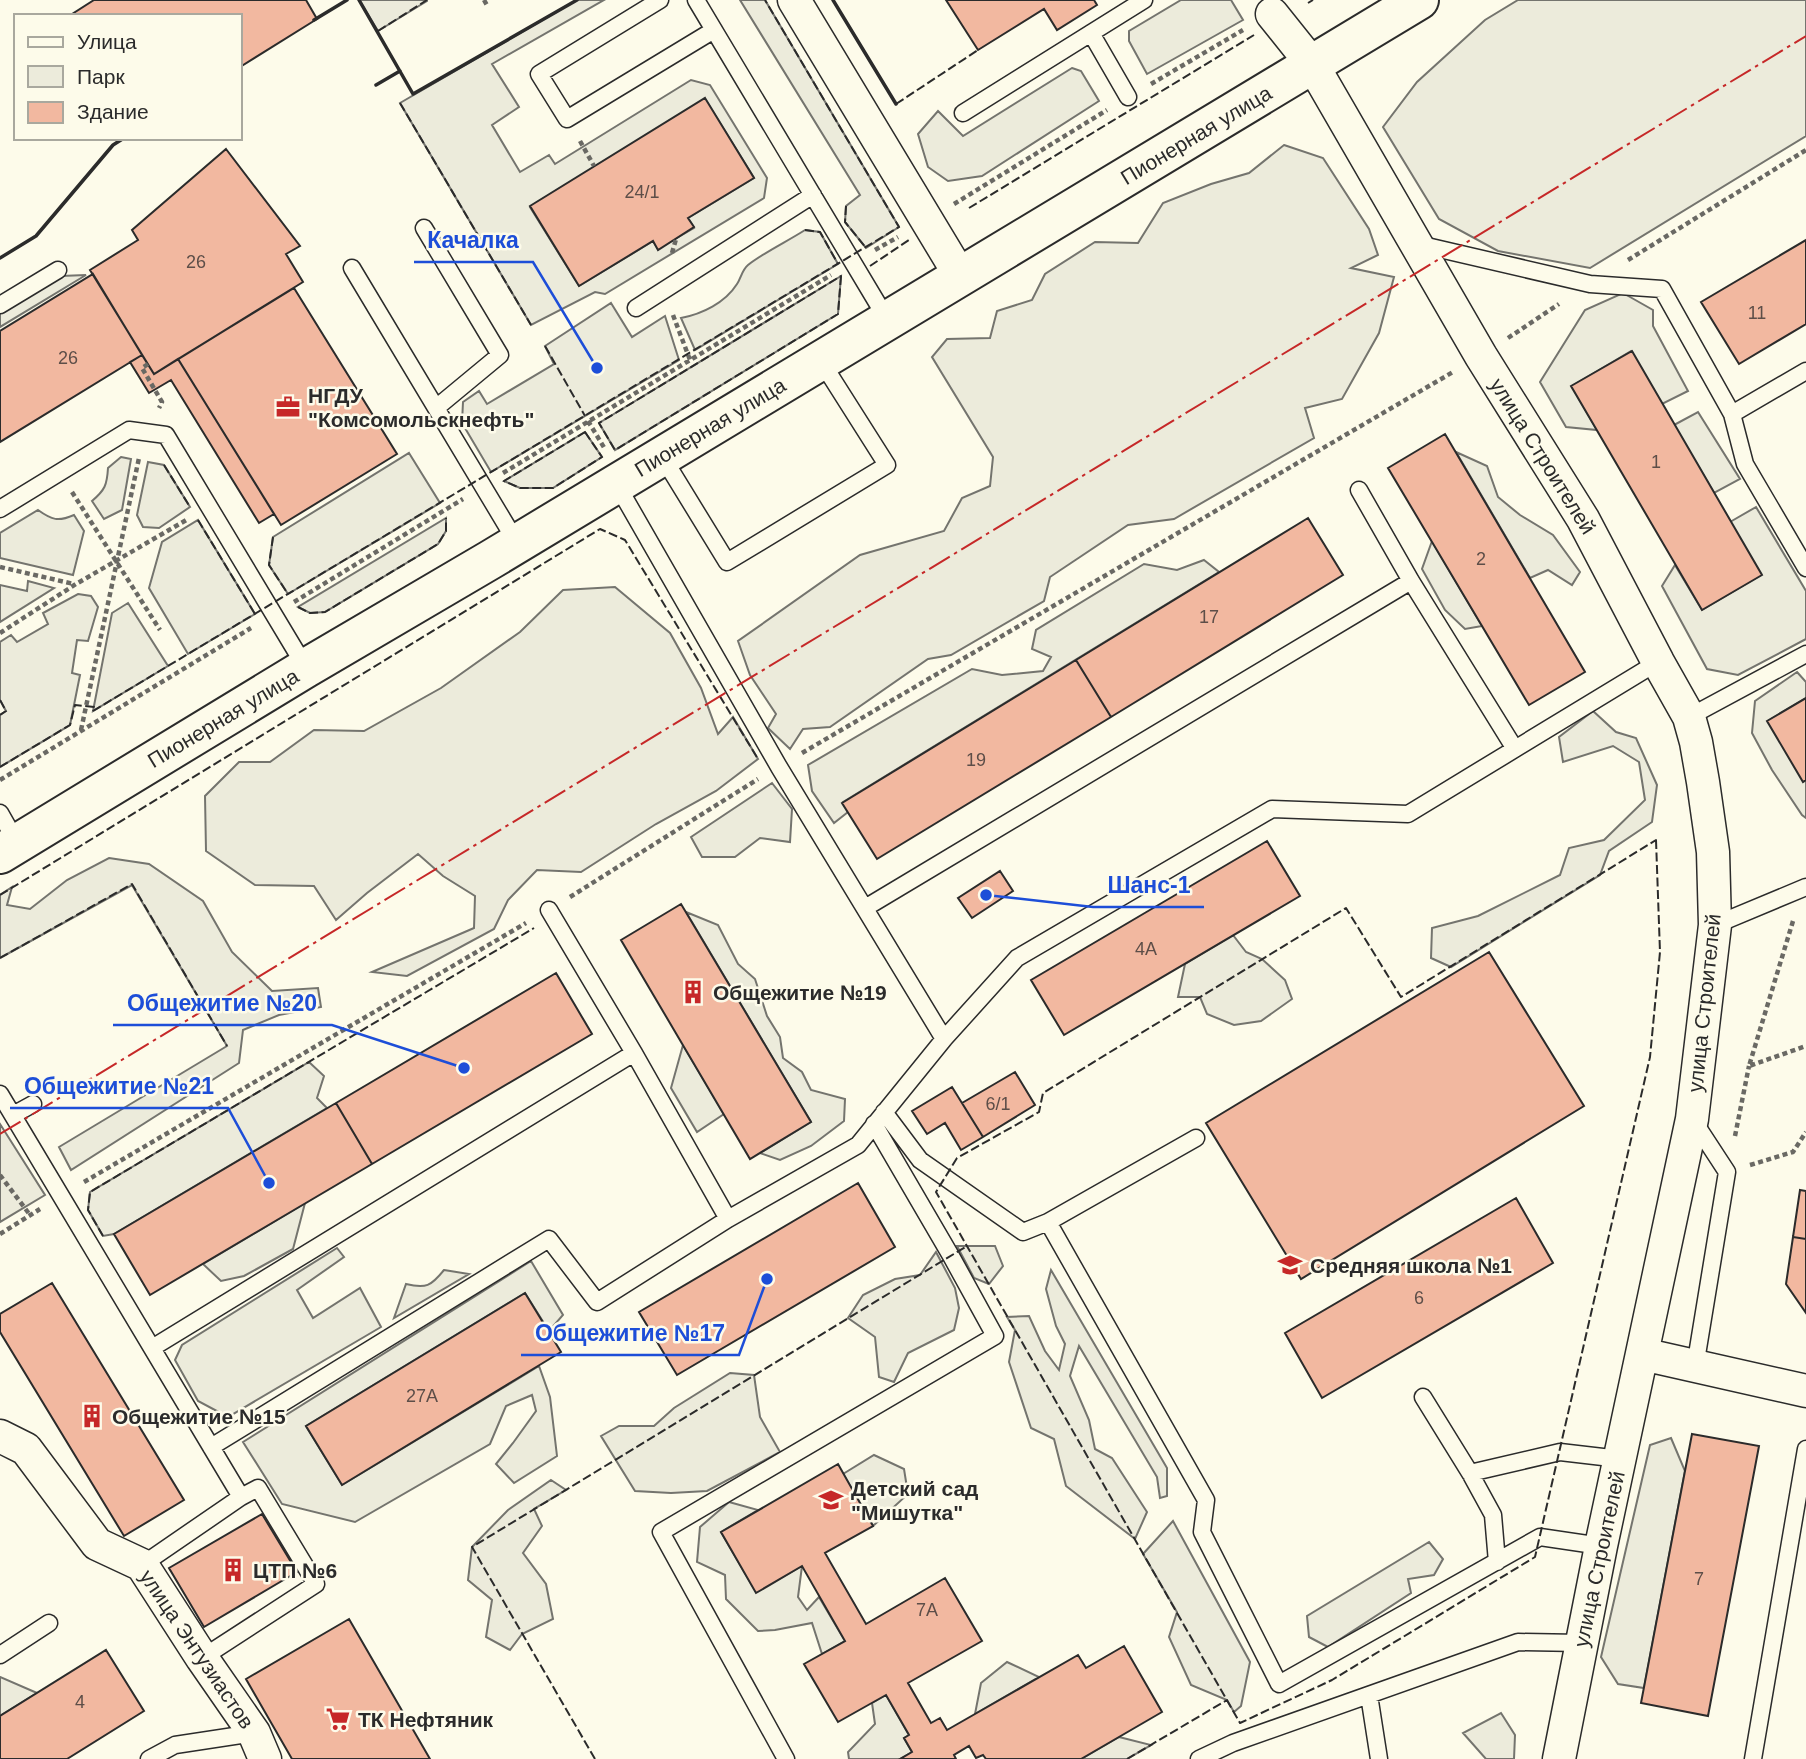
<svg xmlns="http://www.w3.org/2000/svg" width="1806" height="1759" viewBox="0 0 1806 1759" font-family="Helvetica,sans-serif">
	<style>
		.green { fill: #ecebdb; stroke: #74746e; stroke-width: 2; fill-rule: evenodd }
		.building { fill: #f2b8a0; stroke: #2b2b2b; stroke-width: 2 }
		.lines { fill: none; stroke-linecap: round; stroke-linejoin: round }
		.lane-casing { stroke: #2b2b2b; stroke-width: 19 }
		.street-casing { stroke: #2b2b2b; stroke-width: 35 }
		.secondary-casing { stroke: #2b2b2b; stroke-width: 42 }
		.path { stroke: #6a6964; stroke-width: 4.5; stroke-dasharray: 5 3.5; stroke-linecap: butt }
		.lane { stroke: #fdfbea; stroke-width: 16 }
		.street { stroke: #fdfbea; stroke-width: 32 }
		.secondary { stroke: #fdfbea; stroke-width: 38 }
		.fence { stroke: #2b2b2b; stroke-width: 2; stroke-dasharray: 9 3.5; stroke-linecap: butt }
		.wall { stroke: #2b2b2b; stroke-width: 3.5 }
		.power { stroke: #c62828; stroke-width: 2; stroke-dasharray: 24 5 3.5 5; stroke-linecap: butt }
		.labels { text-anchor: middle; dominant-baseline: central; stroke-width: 5; stroke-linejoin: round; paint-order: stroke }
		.number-label { font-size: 18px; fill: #5d4e48 }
		.street-label { font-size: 21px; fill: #2b2b2b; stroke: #fdfbea }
		.poi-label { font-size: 21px; font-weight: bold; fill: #2b2b2b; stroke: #fdfbea; text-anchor: start }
		.leader { fill: none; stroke: #1d4ed8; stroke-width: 2.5 }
		.callout-dot { fill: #1d4ed8; stroke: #fdfbea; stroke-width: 2.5 }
		.callout-label { font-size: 23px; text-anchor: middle; font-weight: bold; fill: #1d4ed8; stroke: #fdfbea; stroke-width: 5; stroke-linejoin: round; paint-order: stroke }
	</style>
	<rect width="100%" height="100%" fill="#fdfbea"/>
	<path class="green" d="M359,0H427V1L378,31Z
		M577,0H604L492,64L519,107L492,125L520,172L549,155L555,164L691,80L710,85L767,178L764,198L605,294L595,292L531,325L400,103ZM705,99L754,178L688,218L694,228L658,249L653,241L579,286L530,207Z
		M740,0H765L899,227L866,248L845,222L846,206L860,195Z
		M1181,0H1231L1243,20L1147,74L1129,41V31Z
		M1518,0H1806V136L1590,268L1498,251L1439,219L1383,127L1417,82L1485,20Z
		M1072,68L1081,71L1099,101L982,176L948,181L928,167L918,134L938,111L963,136Z
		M1284,145L1323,158L1369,229L1378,255L1351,268L1394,277L1379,333L1342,399L1305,408L1314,438L1174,519L1128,525L1050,577L1044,601L951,655L928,659L830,727L803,729L790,749L768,728L776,714L750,675L738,641L860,555L944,531L962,498L990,486L993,457L932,357L947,339L990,338L997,311L1032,300L1045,274L1095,242L1138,243L1163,203L1211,184L1249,173Z
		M805,230L820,232L838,264L695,350L681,318C702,314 725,303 737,284C741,278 742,270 748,265C763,253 788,241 805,230Z
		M86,275L0,327V313L61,276Z
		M841,276L838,314L615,450L599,423Z
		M1623,293L1653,310V326L1688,391L1662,404L1631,351L1572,386L1597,430L1566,427L1540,382L1585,310Z
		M611,303L632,337L665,316L679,360L491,472L462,423L463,402L479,391L487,404L554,364L545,346Z
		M1698,412L1740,479L1714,493L1674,425Z
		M585,432L602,457L553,488H520L504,481Z
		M1456,452L1487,466L1498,497L1520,515L1553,535L1580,572L1572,585L1548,570L1530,578Z
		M409,453L440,503L288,594L269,565L273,537Z
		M121,457L131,459L122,510L104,519L92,501C105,490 107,485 108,468Z
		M148,462L164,465L190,507L159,528L143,527L137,515Z
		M1756,507L1806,591V639L1738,675L1707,669L1662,586L1675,565L1702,610L1761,575L1730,522Z
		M38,510C52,520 58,522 74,515L84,531L73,575L0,558V533Z
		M446,518V531L438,544L325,612L310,613L298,607Z
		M198,520L255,614L188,654L149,588L162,542Z
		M1432,541L1482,626L1465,629L1445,610L1422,569Z
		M1204,560L1219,572L843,802L848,812L834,823L812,791L808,765L972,669L1002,675L1043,671L1051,657L1032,649L1036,630L1144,564L1177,570Z
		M28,581L54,588L0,622V585L27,591Z
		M615,587L670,633L701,688L718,734L733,717L758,759L716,791L656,824L581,872L537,870L508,900L494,929L407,976L372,972L474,928L475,896L443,876L418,854L367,893L336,920L314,886L255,885L206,851L205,796L239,762H270L314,730L364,731L441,688L520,632L563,590Z
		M78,594L91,596L98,607L88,641L77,640L72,673L80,675L70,725L0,767V715L6,711L0,700V642L11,635L17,642L48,624L43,613Z
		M128,603L168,666L93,711L112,613Z
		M1797,672L1806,682V698L1768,721L1804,781L1806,780V818L1802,815L1772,770L1752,733L1755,701Z
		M1593,711L1616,732L1636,738L1657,785L1652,822L1609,851L1600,875L1451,967L1431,958L1432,928L1478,916L1560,875L1569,848L1604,840L1645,800L1639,762L1613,746L1563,762L1559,737Z
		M772,783L792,809L790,842L760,838L735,857H702L691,837Z
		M109,858L149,864L203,901L232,952L272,991L318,988L321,1007L279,1015L243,1030L239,1063L71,1170L59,1147L227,1046L132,885L0,958V895L12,887L7,905L30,909L67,880Z
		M686,912L718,925L738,964L755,979L767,1016L780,1037L783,1058L802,1072L811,1090L845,1099L844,1121L811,1146L780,1160L760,1153L811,1122Z
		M1233,935L1246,952L1262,959L1285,980L1292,999L1261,1021L1234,1025L1207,1014L1200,997H1178L1185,964Z
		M683,1045L724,1114L697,1132L671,1088Z
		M309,1062L324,1076L317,1098L327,1108L114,1234L103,1236L88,1210L90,1192Z
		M0,1124L45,1195L0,1222Z
		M305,1203L293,1249L244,1276L221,1281L203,1264Z
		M957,1246H995L1003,1266L989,1284L974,1278Z
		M337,1248L344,1257L297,1290L313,1318L360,1288L381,1327L228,1417L198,1401L175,1360L182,1345Z
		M936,1252L955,1288L959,1308L954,1330L908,1353L894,1382L879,1377L875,1337L848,1318L863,1295L895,1279L920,1275Z
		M531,1261L563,1315L549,1331L525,1293L306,1426L342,1485L539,1366L550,1397L557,1456L514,1483L496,1464L513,1443L536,1411L532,1395L506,1406L490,1444L355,1522L282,1504L243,1442Z
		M444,1270L469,1274L394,1318L406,1284C426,1289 431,1286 444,1270Z
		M1051,1270L1167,1468V1496L1160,1498L1157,1477L1079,1346L1070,1376L1089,1420L1095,1449L1112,1458L1147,1512L1135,1539L1066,1486L1054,1439L1031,1428L1009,1362L1015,1330L1007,1317L1029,1316L1045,1351L1059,1370L1065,1344L1056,1326L1046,1289Z
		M730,1373L754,1375L760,1417L780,1452L707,1491L671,1493L635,1491L601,1436L619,1426H654L674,1408Z
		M1671,1438L1685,1471L1644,1688L1618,1684L1601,1657L1650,1445Z
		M874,1455L904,1469L908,1494L873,1526L843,1474Z
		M551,1480L566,1490L534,1509L542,1526L523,1553L546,1584L553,1619L522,1634L510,1650L486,1637L492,1600L468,1580L472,1547L508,1510Z
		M729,1502L758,1510L721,1532L756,1592L802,1566L798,1597L807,1610L819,1597L845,1641L822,1654L812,1623L775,1630L758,1631L726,1599L725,1575L697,1562L700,1527Z
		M1173,1521L1250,1662L1241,1706L1234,1712L1227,1700L1191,1685L1169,1637L1177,1612L1143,1554Z
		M1429,1542L1443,1559L1434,1575L1408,1579L1411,1593L1328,1647L1309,1637L1307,1616Z
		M1007,1662L1039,1677L975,1714L981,1683Z
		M0,1677L37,1693L0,1716Z
		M886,1695L909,1735L904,1738L912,1752L900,1759H849L848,1752L875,1724L872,1703Z
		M1501,1713L1515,1735L1514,1759H1486L1463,1733Z
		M1119,1737L1151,1745L1127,1759H1081Z"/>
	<path class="building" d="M94,0H306L317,19L240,67V16H69Z
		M946,0H1094L1097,5L1057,30L1044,9L978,50Z
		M705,98L754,178L688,218L694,227L658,250L653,241L579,286L530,206Z
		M226,149L300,246L286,254L303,282L154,374L90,270L138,240L132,230Z
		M1806,240V324L1739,364L1701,302Z
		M93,274L142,355L0,442V331Z
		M294,288L397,454L281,525L178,359Z
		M1632,351L1762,575L1702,610L1571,386Z
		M142,355L154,374L178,359L274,514L259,523L171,380L149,393L130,362Z
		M1445,434L1585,672L1529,705L1388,468Z
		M1308,518L1343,575L1111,717L1076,660Z
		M1076,660L1111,717L877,859L842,803Z
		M1806,698V780L1803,782L1767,721Z
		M1267,841L1300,896L1064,1035L1031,980Z
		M1000,871L1013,891L972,918L958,898Z
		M681,904L811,1122L750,1159L621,940Z
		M1489,952L1584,1106L1301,1279L1206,1123Z
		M556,973L592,1034L372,1164L336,1103Z
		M1015,1072L1035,1105L983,1137L962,1103Z
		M952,1087L983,1137L961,1150L945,1123L927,1134L912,1111Z
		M336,1103L372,1164L150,1295L114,1234Z
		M858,1183L895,1247L677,1375L639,1312Z
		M1800,1190L1806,1191V1239L1793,1237Z
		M1516,1198L1553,1263L1322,1398L1285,1333Z
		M1793,1237L1806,1239V1313L1786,1284Z
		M52,1283L184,1500L124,1536L0,1332V1314Z
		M525,1293L561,1352L342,1485L306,1426Z
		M1692,1434L1759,1446L1708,1716L1641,1703Z
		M838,1464L873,1526L825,1553L866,1624L945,1578L982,1641L908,1683L931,1723L940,1718L947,1730L1078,1655L1086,1668L1124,1646L1162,1712L1081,1759H986L983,1755L976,1758L969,1746L954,1755L956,1759H900L912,1752L904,1738L909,1735L886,1695L838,1722L804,1664L845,1641L802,1566L756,1593L721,1532Z
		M262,1514L297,1572L204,1627L169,1568Z
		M349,1619L430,1759H292L246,1679Z
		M106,1650L144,1711L67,1759H0V1716Z"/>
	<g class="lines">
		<g class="lane-casing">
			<path id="lane" d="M660,0L539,74L567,119L714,30
				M696,0L888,321
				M1091,33L1128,97
				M963,113L1144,0
				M424,228L500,355L436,408
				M1418,244L1590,284L1662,289L1732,414L1745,464L1806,568
				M352,268L517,543
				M0,305L58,270
				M636,308L813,195
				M1732,414L1806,371
				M662,456L727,562L887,465L821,361
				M616,483L779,767L944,1039
				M1359,490L1411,581L1515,749
				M0,509L129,430L166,435L306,668
				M1689,717L1806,654
				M0,813L17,843
				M865,908L1411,581
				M549,910L634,1053L728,1219
				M1715,925L1806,887
				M0,1094L241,1497L258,1488L316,1584L202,1658
				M884,1112L920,1160L1023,1232L1048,1222L1196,1138
				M13,1115L33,1104
				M1693,1120L1727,1172L1695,1367
				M1048,1222L1206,1500L1202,1532L1279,1684L1540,1537L1601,1546
				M152,1348L634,1053
				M1423,1397L1470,1473L1493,1515L1497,1562
				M211,1447L549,1239L597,1302L728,1219L858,1145L944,1039L1017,958L1272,809L1408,814L1658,662
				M1470,1473L1560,1452L1620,1459
				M142,1565L241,1497
				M0,1655L49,1623
				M1369,1695L1379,1759
				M149,1759L175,1745L254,1733
				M786,1759L661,1532L995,1336L951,1256L874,1124
				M1199,1759L1233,1743L1518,1642L1581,1643
				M1753,1759L1806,1449"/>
		</g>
		<g class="street-casing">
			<path id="street" d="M794,0L961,277
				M1272,14L1312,64L1481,356L1583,519L1658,662L1689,717L1696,742L1703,782L1713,852L1715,925L1692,1119L1601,1546L1559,1759
				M1642,1354L1806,1391
				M0,1436L26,1449L97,1544L142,1565L202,1658L254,1733L265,1759"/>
		</g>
		<g class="secondary-casing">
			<path id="secondary" d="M0,854L306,668L490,560L1419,0"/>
		</g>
		<path class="path" d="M484,0L488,7
			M1151,84L1243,30
			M580,141L594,166
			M954,204L1107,110
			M875,250L898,237
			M672,253L676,239
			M1628,260L1806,150
			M673,315L690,360
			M1508,338L1559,304
			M148,364L142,368L162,402L159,408
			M588,421L605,449
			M503,473L831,275
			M72,492L160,630
			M0,567L74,584
			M294,602L463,499
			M0,633L76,584L188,519
			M81,730L139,458
			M802,753L1453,372
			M0,780L251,628
			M570,897L758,779
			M1793,921L1749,1066L1806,1046
			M1735,1136L1749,1066
			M1750,1165L1793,1152L1806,1132
			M0,1175L30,1215
			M84,1182L526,923
			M0,1234L40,1209"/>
		<use href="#lane" class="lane"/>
		<use href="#street" class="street"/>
		<use href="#secondary" class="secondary"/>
		<path class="fence" d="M1308,3L1313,0
			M378,31L427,0
			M400,103L531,325
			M896,104L978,50
			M846,206L845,222L866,248
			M969,208L1254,35
			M805,230L820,232L838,264
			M870,266L909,240
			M841,276L838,314L615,450L599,423Z
			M545,346L585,416
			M585,432L602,457L553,488H520L504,481Z
			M164,465L190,507
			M198,520L255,614
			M273,537L269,565L288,594
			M298,607L310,613L325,612L438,544L446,531V518
			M0,700L6,711L0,715
			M93,711L899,227L765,0
			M0,767L70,725L75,705L94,707L93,711
			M1656,840L1660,952L1650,1057L1535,1557L1332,1680L1240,1723L936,1192L957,1158L1039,1112L1043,1093L1346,908L1401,997Z
			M0,895L600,529L625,540L758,759
			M0,958L132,884L227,1046
			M103,1236L88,1210L90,1192L534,928
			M595,1759L472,1547L967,1246
			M1127,1759L1227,1700"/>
		<path class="wall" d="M359,0L413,94L577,0
			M833,0L896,104
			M314,20L347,0
			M376,85L400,71
			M0,258L36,236L113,145L124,138"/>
		<path class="power" d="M0,1134L1806,36"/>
	</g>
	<defs>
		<g id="office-bare" transform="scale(1.89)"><path d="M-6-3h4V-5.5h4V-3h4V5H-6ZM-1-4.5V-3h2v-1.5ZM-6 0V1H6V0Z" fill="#c62828" stroke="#fdfbea" stroke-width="2.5" paint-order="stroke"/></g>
		<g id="building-bare" transform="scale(1.89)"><path d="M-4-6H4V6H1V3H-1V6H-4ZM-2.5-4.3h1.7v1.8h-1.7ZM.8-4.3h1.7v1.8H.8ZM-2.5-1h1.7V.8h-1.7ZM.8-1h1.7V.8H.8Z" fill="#c62828" stroke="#fdfbea" stroke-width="2.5" paint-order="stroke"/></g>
		<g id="school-bare" transform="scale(1.89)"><path d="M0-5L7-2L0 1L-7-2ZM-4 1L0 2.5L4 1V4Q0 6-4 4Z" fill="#c62828" stroke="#fdfbea" stroke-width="2.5" paint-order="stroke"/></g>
		<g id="supermarket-bare" transform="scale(1.89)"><path d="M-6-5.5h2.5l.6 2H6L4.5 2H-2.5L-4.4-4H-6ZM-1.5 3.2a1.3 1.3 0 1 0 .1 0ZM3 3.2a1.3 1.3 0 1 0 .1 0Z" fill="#c62828" stroke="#fdfbea" stroke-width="2.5" paint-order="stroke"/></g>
	</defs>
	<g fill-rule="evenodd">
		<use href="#office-bare" x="288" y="407"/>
		<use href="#building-bare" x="693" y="992"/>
		<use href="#school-bare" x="1290" y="1265"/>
		<use href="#building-bare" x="92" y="1416"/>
		<use href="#school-bare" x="831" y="1500"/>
		<use href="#building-bare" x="233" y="1570"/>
		<use href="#supermarket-bare" x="338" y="1719"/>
	</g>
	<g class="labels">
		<g class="number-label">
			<text x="642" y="192">24/1</text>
			<text x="196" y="262">26</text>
			<text x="1757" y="313">11</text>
			<text x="68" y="358">26</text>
			<text x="1656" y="462">1</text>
			<text x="1481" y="559">2</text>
			<text x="1209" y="617">17</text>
			<text x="976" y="760">19</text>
			<text x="1146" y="949">4А</text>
			<text x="998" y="1104">6/1</text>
			<text x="1419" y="1298">6</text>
			<text x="422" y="1396">27А</text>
			<text x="1699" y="1579">7</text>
			<text x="927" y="1610">7А</text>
			<text x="80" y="1702">4</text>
		</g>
		<g class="street-label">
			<text transform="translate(1196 135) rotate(-31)">Пионерная улица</text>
			<text transform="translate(710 427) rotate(-31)">Пионерная улица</text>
			<text transform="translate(1543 456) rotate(58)">улица Строителей</text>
			<text transform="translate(223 718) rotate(-31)">Пионерная улица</text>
			<text transform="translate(1704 1003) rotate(-84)">улица Строителей</text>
			<text transform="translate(1599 1559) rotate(-78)">улица Строителей</text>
			<text transform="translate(197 1649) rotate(56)">улица Энтузиастов</text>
		</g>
		<g class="poi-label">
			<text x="308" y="395">НГДУ<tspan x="308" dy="24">"Комсомольскнефть"</tspan></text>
			<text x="713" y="992">Общежитие №19</text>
			<text x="1310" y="1265">Средняя школа №1</text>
			<text x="112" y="1416">Общежитие №15</text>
			<text x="851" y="1488">Детский сад<tspan x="851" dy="24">"Мишутка"</tspan></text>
			<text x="253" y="1570">ЦТП №6</text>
			<text x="358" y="1719">ТК Нефтяник</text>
		</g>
	</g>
	<path class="leader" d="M597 368L533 262H414M986 895L1093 907H1204M464 1068L332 1025H113M269 1183L228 1108H10M767 1279L739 1355H521"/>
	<g class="callout-dot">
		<circle cx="597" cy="368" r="7"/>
		<circle cx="986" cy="895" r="7"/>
		<circle cx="464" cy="1068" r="7"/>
		<circle cx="269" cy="1183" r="7"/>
		<circle cx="767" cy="1279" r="7"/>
	</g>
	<g class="callout-label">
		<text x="473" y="248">Качалка</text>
		<text x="1149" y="893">Шанс-1</text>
		<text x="222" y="1011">Общежитие №20</text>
		<text x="119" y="1094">Общежитие №21</text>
		<text x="630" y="1341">Общежитие №17</text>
	</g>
	<rect x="14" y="14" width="228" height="126" fill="#fdfbea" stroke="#a9a89e" stroke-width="2"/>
	<rect x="28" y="37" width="35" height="10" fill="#fdfbea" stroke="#a9a89e" stroke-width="2"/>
	<text x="77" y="49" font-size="21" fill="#2b2b2b">Улица</text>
	<rect x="28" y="66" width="35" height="21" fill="#ecebdb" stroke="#a9a89e" stroke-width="2"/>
	<text x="77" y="84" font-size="21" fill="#2b2b2b">Парк</text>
	<rect x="28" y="102" width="35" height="21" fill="#f2b8a0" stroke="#a9a89e" stroke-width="2"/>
	<text x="77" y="119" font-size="21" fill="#2b2b2b">Здание</text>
</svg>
